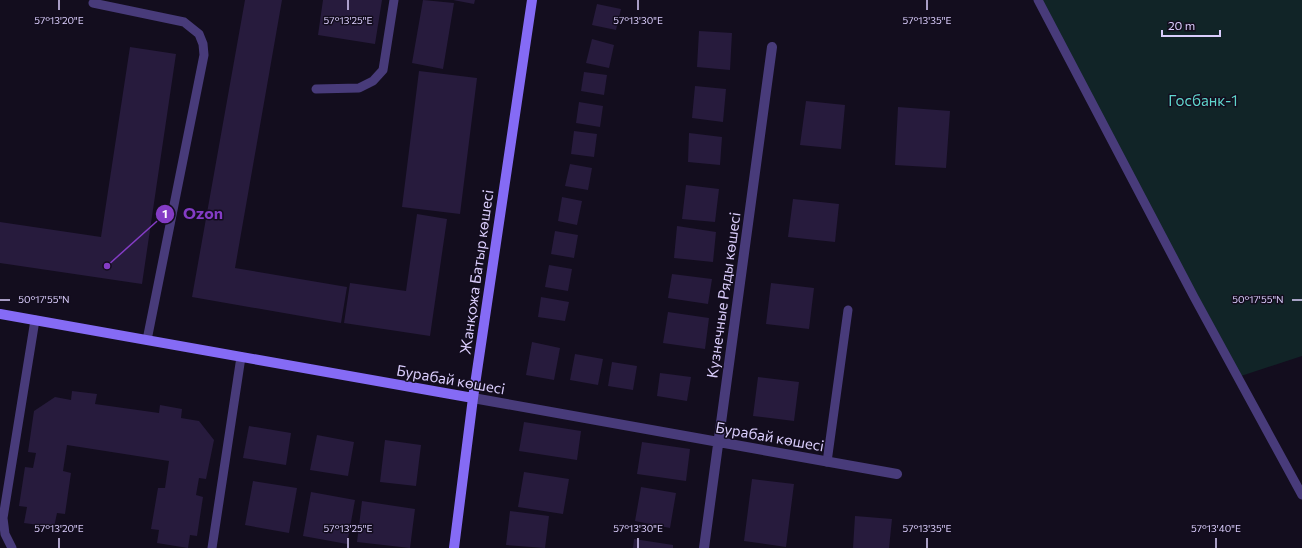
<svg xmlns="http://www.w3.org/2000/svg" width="1302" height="548" viewBox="0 0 1302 548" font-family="Commissioner,sans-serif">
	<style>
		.green { fill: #112427 }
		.building { fill: #271b3d }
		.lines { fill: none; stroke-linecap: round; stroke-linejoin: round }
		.lane { stroke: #483b7a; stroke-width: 9 }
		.street { stroke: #483b7a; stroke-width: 10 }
		.secondary { stroke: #856bf5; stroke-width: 10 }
		.ticks { fill: none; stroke: #dacdfc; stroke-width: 1.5 }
		.labels { text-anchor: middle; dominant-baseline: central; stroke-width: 3; stroke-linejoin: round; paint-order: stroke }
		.park-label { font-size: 15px; fill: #5fd6cc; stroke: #130d1e }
		.street-label { font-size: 15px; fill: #dacdfc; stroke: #130d1e }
		.ticks-label { font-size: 10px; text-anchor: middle; fill: #dacdfc; stroke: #130d1e; stroke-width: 3; stroke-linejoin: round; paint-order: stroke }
		.leader { fill: none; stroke: #843cc5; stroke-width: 1.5 }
		.callout-dot { fill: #843cc5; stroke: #130d1e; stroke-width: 1.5 }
		.mark-label { font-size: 12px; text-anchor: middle; font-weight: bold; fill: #fff }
		.callout-label { font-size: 16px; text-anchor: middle; font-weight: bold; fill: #843cc5; stroke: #130d1e; stroke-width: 3; stroke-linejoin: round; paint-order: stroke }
	</style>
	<rect width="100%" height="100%" fill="#130d1e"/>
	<path class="green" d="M1038,0H1302V356L1238,377Z"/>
	<path class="building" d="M245,0H282L235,268L347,287L341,323L192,297Z
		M323,0H382L375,44L318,35Z
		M423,0L454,3L443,69L412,63Z
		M453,0H475L474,4Z
		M597,4L621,9L616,30L592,25Z
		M699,31L732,33L730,70L697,67Z
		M592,39L614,45L609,68L586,63Z
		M130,47L176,54L142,284L0,263V222L101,237Z
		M419,71L477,78L460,214L402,207Z
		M584,72L607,75L604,95L581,91Z
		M695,86L726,89L723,122L692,118Z
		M806,101L845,105L841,149L800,145Z
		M579,102L603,106L600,127L576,123Z
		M898,107L950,111L946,168L895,165Z
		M574,131L597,134L594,157L571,154Z
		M689,133L722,137L720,165L688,162Z
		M570,164L592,168L588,190L565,186Z
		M686,185L719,189L715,222L682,219Z
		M562,197L582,201L577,225L558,221Z
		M793,199L839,204L835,242L788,237Z
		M417,214L447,219L430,336L344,323L350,283L406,291Z
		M677,226L716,232L713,262L674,258Z
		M555,231L578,235L574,258L551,254Z
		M549,265L572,269L568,291L545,287Z
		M672,274L712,279L708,304L668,298Z
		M771,283L814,288L809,329L766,324Z
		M541,297L569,302L565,321L538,317Z
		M668,312L709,318L705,349L663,343Z
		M532,342L560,348L554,380L526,375Z
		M575,354L603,359L598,385L570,380Z
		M612,362L637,366L633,390L608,386Z
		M660,373L691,377L687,401L657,396Z
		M758,377L799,382L794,421L753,416Z
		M72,391L97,394L95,404L159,413L160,405L182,409L181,418L199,421L214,440L206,479L199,478L196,495L203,497L197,536L190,535L188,548L157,543L159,530L151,529L158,488H165L169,461L67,445L63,471L71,473L65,514L57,513L54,527L24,523L27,507L19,506L25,467L33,468L36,453L28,452L34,411L55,397L71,400Z
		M524,422L581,431L577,460L519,451Z
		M249,426L291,433L286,465L243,458Z
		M317,435L354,442L348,476L310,470Z
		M385,440L421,445L416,486L380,482Z
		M642,442L690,449L686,481L637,474Z
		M524,472L569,479L563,514L518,507Z
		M752,479L794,484L786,547L744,541Z
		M253,481L297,488L289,533L245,525Z
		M641,487L676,493L670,528L635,521Z
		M311,492L355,500L347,544L303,536Z
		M362,501L415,509L410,548L357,542Z
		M510,511L549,516L545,548L506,545Z
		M855,516L892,519L889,548H853Z
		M634,539L673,545V548H633Z"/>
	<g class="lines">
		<path class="lane" d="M1038,0L1194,297L1302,495
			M93,3L184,22L199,34L203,44L204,55L147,340
			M316,89L359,88L373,81L383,70L394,0
			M827,462L848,310
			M12,548L5,534L3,518L35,320
			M212,548L241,357"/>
		<path class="street" d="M473,398L897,474
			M704,548L772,47"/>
		<path class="secondary" d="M0,314L473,398
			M454,548L473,398L532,0"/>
	</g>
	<path class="ticks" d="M59,0V10M348,0V10M638,0V10M927,0V10M0,300H10M1292,300H1302M59,538V548M348,538V548M638,538V548M927,538V548M1216,538V548"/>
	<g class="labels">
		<g class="park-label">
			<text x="1203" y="100">Госбанк-1</text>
		</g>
		<g class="street-label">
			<text transform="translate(476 272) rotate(-82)">Жанқожа Батыр көшесі</text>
			<text transform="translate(723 295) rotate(-82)">Кузнечные Ряды көшесі</text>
			<text transform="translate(451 379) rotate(10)">Бурабай көшесі</text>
			<text transform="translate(770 436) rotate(10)">Бурабай көшесі</text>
		</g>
	</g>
	<g class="ticks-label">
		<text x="59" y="24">57°13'20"E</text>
		<text x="348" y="24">57°13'25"E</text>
		<text x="638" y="24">57°13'30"E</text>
		<text x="927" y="24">57°13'35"E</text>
		<text x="44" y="303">50°17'55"N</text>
		<text x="1258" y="303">50°17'55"N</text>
		<text x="59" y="532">57°13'20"E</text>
		<text x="348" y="532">57°13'25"E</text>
		<text x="638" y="532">57°13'30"E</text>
		<text x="927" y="532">57°13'35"E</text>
		<text x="1216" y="532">57°13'40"E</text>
	</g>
	<path class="leader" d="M107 266L165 214"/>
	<g class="callout-dot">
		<circle cx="107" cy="266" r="4"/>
		<circle cx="165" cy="214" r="10"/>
	</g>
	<g class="mark-label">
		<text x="165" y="218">1</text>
	</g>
	<g class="callout-label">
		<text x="203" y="219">Ozon</text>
	</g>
	<path d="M1162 30v6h58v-6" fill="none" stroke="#dacdfc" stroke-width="2"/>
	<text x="1168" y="30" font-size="12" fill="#dacdfc" stroke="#130d1e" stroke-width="3" paint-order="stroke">20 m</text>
</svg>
